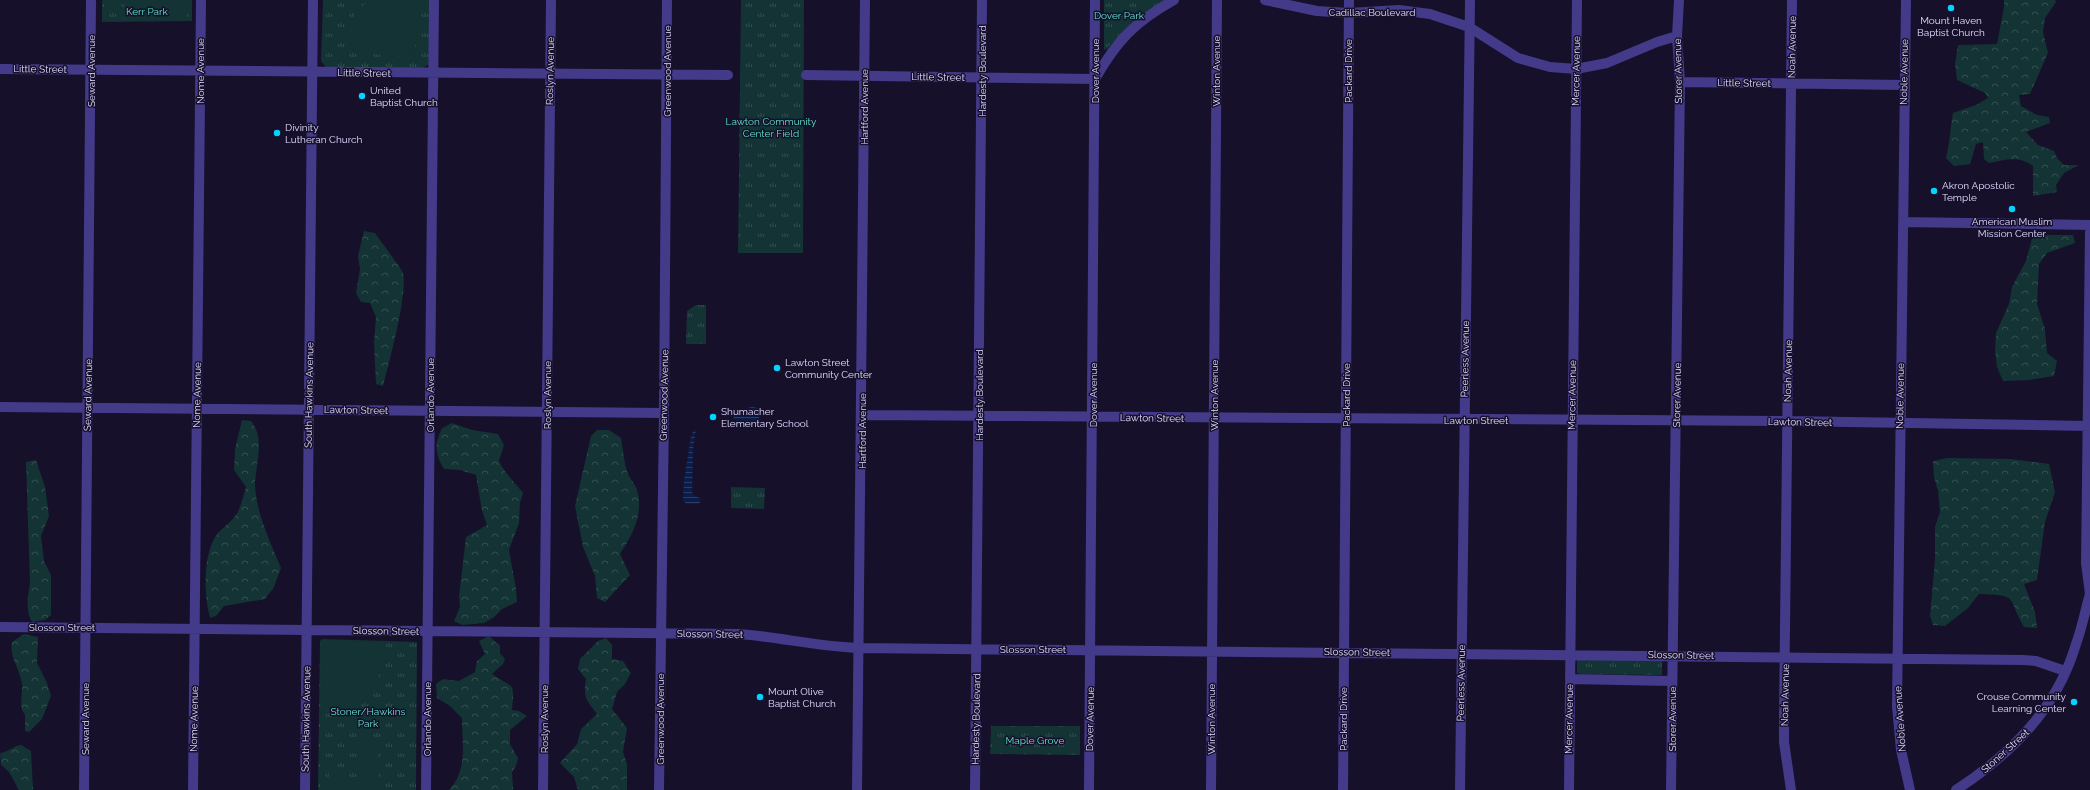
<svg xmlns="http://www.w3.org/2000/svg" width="2090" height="790" viewBox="0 0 2090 790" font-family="Raleway,sans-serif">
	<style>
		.grass { fill: url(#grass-tufts) }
		.forest { fill: url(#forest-crowns) }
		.pitch { fill: #133334 }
		.water { fill: url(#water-rules) }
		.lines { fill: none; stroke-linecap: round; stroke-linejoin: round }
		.minor { stroke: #433a8a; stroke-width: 10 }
		.poi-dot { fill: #05d3ff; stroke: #16102a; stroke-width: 1.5 }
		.labels { text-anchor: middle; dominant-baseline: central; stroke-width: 3; stroke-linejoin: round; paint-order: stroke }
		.park-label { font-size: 10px; fill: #60e4cd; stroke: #16102a }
		.street-label { font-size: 10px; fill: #e0d9ff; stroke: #16102a }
		.poi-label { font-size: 10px; fill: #e0d9ff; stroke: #16102a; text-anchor: start }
	</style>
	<defs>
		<pattern id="grass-tufts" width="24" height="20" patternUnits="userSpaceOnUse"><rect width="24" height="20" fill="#133334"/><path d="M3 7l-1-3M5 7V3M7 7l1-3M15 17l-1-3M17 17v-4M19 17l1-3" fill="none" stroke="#355052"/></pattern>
		<pattern id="forest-crowns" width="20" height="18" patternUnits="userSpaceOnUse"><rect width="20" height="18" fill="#133334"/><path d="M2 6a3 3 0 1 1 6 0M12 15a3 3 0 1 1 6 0" fill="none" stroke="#355052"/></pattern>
		<pattern id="water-rules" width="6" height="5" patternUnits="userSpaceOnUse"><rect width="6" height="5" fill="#091c4a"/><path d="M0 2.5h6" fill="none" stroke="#2d3c65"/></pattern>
	</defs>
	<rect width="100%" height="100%" fill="#16102a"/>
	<path class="grass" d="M102,0H192V21L102,22Z
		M323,0H429V64L423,68L326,67L321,61Z
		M741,0H804L803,253H738Z
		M1104,0H1165L1137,18L1107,49L1104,50Z
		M696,305H706V344H686L687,311Z
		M731,487L765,488L764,509L731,508Z
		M322,639L417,642L416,790H318L320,641Z
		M1577,659L1662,660V675L1581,674L1577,673Z
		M991,726H1080V755L990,754Z"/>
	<path class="forest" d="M2004,0H2055L2056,2L2045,18L2043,32L2048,53L2030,94L2019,95L2021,106L2037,115L2049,117L2050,123L2026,132L2038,145L2054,151L2057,158L2064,165H2079L2064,173L2056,185L2057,192L2033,196V166C2018,155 2006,160 1989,163L1984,159L1983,142L1976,144L1970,164L1954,166L1946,158C1950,143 1950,128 1953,113L1976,105L1988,98L1985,93L1957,80L1955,64L1958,45L1997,44L2004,7Z
		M364,231L375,233C380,240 401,268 403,273C408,293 389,363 383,386L376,384L374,343L376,317L370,303L361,302L356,293L360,269L358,256Z
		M2033,235H2073L2075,243L2047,253L2039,264L2037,304L2045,329L2047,353L2057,361L2054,376L2029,380L2003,381L1997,367L1995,351L1996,333L2009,304L2012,287L2026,261Z
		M242,420L251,421C266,439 255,465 255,486C257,515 270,541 281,568L274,587L265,599L224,606L216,616L210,618C204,595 203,560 214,539C219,529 230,524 235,516C241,509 243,496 246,487L234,470L235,449Z
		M452,423L472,430L498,434L504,445L499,461C504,473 515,482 523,493L520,503L519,523L509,550L516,589L517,602L502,609L493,618L484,623L462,625L454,621L460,607L459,596L466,537L487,525L482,511L476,475L460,470L444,469C435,454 434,444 442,428Z
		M597,430H609L621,438C623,449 624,463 628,474C630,479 634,483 636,487C645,512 633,534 620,554L630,575L605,602L597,598L595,576L583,547L575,506L591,436Z
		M1947,458L2011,459L2049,464L2055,492L2045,522L2037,580L2024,584L2035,612L2037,628L2024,627C2006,595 2020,596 1979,594L1968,608L1945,626L1933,625L1930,616L1935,560V527L1940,512L1938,491L1934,477L1933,461Z
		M36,460L45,487L49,516L41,536L44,561L51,575V615L45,620L32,622C25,611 28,595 30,583L26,462Z
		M24,634L38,637L37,663L47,683L51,696L42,719L29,732L25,731V715C18,706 23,695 22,684C20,668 9,658 12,642Z
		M489,636L500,646V653L505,659L503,664L492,674C513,689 515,680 512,710L519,711L527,716L510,730V744L518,758L516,766L512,772L513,790H449C468,770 462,743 462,718L450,706L437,698L436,684L443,679L459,681L475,672L477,661L485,654L479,641Z
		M606,638L612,645V659L623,661L631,673L625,684L617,692L612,709L627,728L623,752L627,764V790H578L574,777L560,763L577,744L581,729L597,714C586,700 583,697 586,679L578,669L580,659L598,641Z
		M21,745L31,751L33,790H19L9,772L1,765L0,753C9,752 13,746 21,745Z"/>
	<path class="pitch" d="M124,0H186L187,17H130L125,10Z
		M374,0H409L419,4L415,50L404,57L374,54L360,52L347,41C347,24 357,5 374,0Z
		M327,641L385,642C393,655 369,702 355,708C346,711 334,712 325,713L324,644Z
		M359,740H378L377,771H359Z
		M329,767H347V790H329Z
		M361,773H379V790H361Z"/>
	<path class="water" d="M752,407L762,409L759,417L761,426L759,429L734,419L733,416L744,409Z
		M696,429L693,449L692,492L694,496L700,498V503L698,504H687L683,501L684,480L691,437L693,431Z"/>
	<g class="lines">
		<path class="minor" d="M1265,0L1317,11L1349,13L1399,10L1430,14L1469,27L1518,58L1550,67L1576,69L1607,63L1657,42L1677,36
			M1906,0L1897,706L1901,750L1910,790
			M0,69L728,75
			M806,75L1095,79C1117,40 1135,22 1174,0
			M1680,82L1904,85
			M1903,222L2090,225
			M2090,232L2086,563L2090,594
			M0,407L664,413
			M862,415L1788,421L2090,426
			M0,627L739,634C780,637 819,647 860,648L2023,660L2036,661L2065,671
			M1570,679L1672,681
			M84,790L91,0
			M193,790L201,0
			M305,790L313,0
			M426,790L434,0
			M543,790L551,0
			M659,790L664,413L667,0
			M857,790L865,0
			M975,790L982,0
			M1089,790L1095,0
			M1211,790L1217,0
			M1343,790L1349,0
			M1460,790L1470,0
			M1569,790L1577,0
			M1671,790L1680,82L1677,36L1679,0
			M1791,790L1784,742V717L1792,0
			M1956,790C2011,754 2057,709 2076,644C2082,628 2085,611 2090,594"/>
	</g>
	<g class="poi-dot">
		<circle cx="1951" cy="8" r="4"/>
		<circle cx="362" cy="96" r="4"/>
		<circle cx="277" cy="133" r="4"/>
		<circle cx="1934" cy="191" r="4"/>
		<circle cx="2012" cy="209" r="4"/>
		<circle cx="777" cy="368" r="4"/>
		<circle cx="713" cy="417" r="4"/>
		<circle cx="760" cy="697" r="4"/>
		<circle cx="2074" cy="702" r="4"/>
	</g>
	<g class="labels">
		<g class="park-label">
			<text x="147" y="11">Kerr Park</text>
			<text x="1119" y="15">Dover Park</text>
			<text x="771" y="121">Lawton Community<tspan x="771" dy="12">Center Field</tspan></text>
			<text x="368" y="711">Stoner/Hawkins<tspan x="368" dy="12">Park</tspan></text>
			<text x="1035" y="740">Maple Grove</text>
		</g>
		<g class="street-label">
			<text x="1372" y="12">Cadillac Boulevard</text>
			<text transform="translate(1792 47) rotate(-89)">Noah Avenue</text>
			<text transform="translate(40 69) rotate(1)">Little Street</text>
			<text transform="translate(91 71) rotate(-90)">Seward Avenue</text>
			<text transform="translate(200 71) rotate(-90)">Nome Avenue</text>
			<text transform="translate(550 71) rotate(-89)">Roslyn Avenue</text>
			<text transform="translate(667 71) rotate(-90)">Greenwood Avenue</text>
			<text transform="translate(982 71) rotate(-90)">Hardesty Boulevard</text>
			<text transform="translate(1095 71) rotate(-90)">Dover Avenue</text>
			<text transform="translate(1216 71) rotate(-90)">Winton Avenue</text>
			<text transform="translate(1348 71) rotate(-90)">Packard Drive</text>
			<text transform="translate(1576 71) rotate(-89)">Mercer Avenue</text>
			<text transform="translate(1678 71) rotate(-91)">Storer Avenue</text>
			<text transform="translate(1904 72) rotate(-89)">Noble Avenue</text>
			<text transform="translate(364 73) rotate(1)">Little Street</text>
			<text transform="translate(938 77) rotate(1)">Little Street</text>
			<text transform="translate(1744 83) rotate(1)">Little Street</text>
			<text transform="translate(864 107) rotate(-90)">Hartford Avenue</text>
			<text transform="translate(1465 359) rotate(-89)">Peerless Avenue</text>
			<text transform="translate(1788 371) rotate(-89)">Noah Avenue</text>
			<text transform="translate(88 395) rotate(-89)">Seward Avenue</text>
			<text transform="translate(197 395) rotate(-89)">Nome Avenue</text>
			<text transform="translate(309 395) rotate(-89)">South Hawkins Avenue</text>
			<text transform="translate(430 395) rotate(-90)">Orlando Avenue</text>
			<text transform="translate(547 395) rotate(-90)">Roslyn Avenue</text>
			<text transform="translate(664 395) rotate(-89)">Greenwood Avenue</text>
			<text transform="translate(979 395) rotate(-90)">Hardesty Boulevard</text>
			<text transform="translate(1093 395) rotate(-90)">Dover Avenue</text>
			<text transform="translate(1214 395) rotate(-90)">Winton Avenue</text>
			<text transform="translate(1346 395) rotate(-90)">Packard Drive</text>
			<text transform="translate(1572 395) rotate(-89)">Mercer Avenue</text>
			<text transform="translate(1677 395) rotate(-89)">Storer Avenue</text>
			<text transform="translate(1900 396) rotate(-89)">Noble Avenue</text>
			<text transform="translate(356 410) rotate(1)">Lawton Street</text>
			<text transform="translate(1152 418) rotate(1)">Lawton Street</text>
			<text x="1476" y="420">Lawton Street</text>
			<text transform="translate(1800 422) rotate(1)">Lawton Street</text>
			<text transform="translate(862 431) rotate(-90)">Hartford Avenue</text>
			<text x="62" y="627">Slosson Street</text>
			<text transform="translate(386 631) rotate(1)">Slosson Street</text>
			<text transform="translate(710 634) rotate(1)">Slosson Street</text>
			<text x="1033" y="649">Slosson Street</text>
			<text transform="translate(1357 652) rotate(1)">Slosson Street</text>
			<text transform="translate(1681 655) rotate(1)">Slosson Street</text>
			<text transform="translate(1461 683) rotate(-89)">Peerless Avenue</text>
			<text transform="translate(1785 695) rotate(-89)">Noah Avenue</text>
			<text transform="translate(85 719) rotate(-90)">Seward Avenue</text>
			<text transform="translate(194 719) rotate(-89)">Nome Avenue</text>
			<text transform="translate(306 719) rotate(-89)">South Hawkins Avenue</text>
			<text transform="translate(427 719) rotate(-90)">Orlando Avenue</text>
			<text transform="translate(544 719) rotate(-90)">Roslyn Avenue</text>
			<text transform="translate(660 719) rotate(-90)">Greenwood Avenue</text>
			<text transform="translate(976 719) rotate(-89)">Hardesty Boulevard</text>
			<text transform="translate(1090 719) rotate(-89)">Dover Avenue</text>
			<text transform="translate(1211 719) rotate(-90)">Winton Avenue</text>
			<text transform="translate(1343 719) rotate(-90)">Packard Drive</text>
			<text transform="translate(1569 719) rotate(-89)">Mercer Avenue</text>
			<text transform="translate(1672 719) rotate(-90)">Storer Avenue</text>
			<text transform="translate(1900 719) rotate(-94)">Noble Avenue</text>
			<text transform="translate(2005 751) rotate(-42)">Stoner Street</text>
		</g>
		<g class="poi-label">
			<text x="1951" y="20" text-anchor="middle">Mount Haven<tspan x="1951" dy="12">Baptist Church</tspan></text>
			<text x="370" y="90">United<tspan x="370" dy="12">Baptist Church</tspan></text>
			<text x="285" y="127">Divinity<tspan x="285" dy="12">Lutheran Church</tspan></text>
			<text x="1942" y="185">Akron Apostolic<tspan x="1942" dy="12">Temple</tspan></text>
			<text x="2012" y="221" text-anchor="middle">American Muslim<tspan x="2012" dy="12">Mission Center</tspan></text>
			<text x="785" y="362">Lawton Street<tspan x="785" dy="12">Community Center</tspan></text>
			<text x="721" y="411">Shumacher<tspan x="721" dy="12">Elementary School</tspan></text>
			<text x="768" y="691">Mount Olive<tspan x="768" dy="12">Baptist Church</tspan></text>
			<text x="2066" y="696" text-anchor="end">Crouse Community<tspan x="2066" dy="12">Learning Center</tspan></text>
		</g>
	</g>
</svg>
